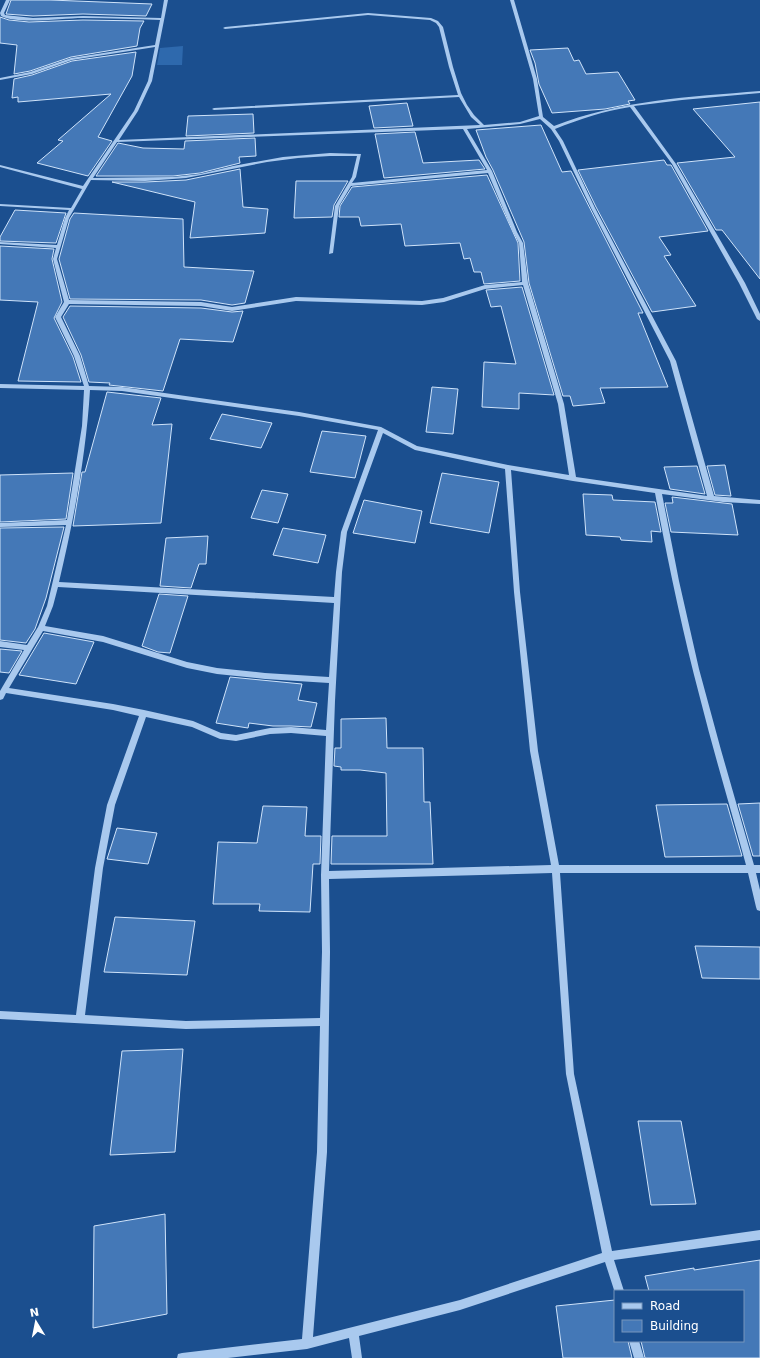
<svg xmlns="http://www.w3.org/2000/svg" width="760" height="1358" viewBox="0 0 760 1358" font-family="'DejaVu Sans',sans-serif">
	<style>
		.green { fill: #2e69ad }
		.building { fill: #4478b7; stroke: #cfe3fa }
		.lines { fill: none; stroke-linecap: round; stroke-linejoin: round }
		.minor { fill: #a9c9ee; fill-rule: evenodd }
	</style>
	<rect width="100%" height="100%" fill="#1b4f8f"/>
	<path class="green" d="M183,46L182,65H157L160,48Z"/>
	<path class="building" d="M11,0H50L152,4L146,16L83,14L33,16L6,14Z
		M0,17L9,20L29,22L83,20L144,21L140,28L137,46L71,57L30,71L14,74L17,45L0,43Z
		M568,48L574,61L579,60L586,74L618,72L635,100L628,101L630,104L605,109L552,113L539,84L535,63L530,50Z
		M136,52L132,76L98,137L112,141L88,176L37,163L63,141L58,140L111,94L18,102V97L12,98L14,79L32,75L72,61Z
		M760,102V279L722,230H716L677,163L735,157L693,109Z
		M407,103L413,126L374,128L369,106Z
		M253,114L254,133L186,136L188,116Z
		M541,125L562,172L571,171L643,313H638L668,387L600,388L605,403L573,406L570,396H563L529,283L524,242L493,170L486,157L476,130Z
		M415,132L423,163L479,160L485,169L384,178L375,134Z
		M255,138L256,156L239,157L240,163L200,173L173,176H96L118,143L143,148L184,149L185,141Z
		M664,160L667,165H671L708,231L659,237L671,255L664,256L696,306L652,312L596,207L578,170Z
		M240,169L243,207L268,209L265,233L190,238L195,202L112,182H145L186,180Z
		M487,175L518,243L520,281L484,284L481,272H474L470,258L464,259L460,243L405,246L401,224L361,226L359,217H339L340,206L352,187Z
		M296,181H348L334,205L332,217L294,218Z
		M15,210L66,213L56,243L0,241V237Z
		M74,213L183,219L184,267L254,271L245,303L232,305L201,300L70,299L59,259L70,219Z
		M0,246L54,249L52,259L62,302L54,318L73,357L81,382L18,381L38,302L0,300Z
		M522,287L554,395L519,393V409L482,407L484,362L516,364L501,306L491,307L486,290Z
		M70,306L201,308L232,312L243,311L233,342L180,339L163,391L109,385L110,383L89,382L81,355L63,317Z
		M432,387L458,389L453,434L426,432Z
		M107,392L161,398L152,425L172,424L161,523L73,526L82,472H85Z
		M222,414L272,423L261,448L210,439Z
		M322,431L366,436L355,478L310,472Z
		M725,465L731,496L715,495L707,466Z
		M697,466L705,494L670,489L664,467Z
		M73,473L66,519L0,522V475Z
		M442,473L499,482L489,533L430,523Z
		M262,490L288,494L278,523L251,518Z
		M583,494L612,495L613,500L655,502L661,532L651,531L652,542L621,540L620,537L586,535Z
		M672,497L732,504L738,535L671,532L665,503H673Z
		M364,500L422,511L415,543L353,533Z
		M64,527L46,598L35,629L26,643L0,640V528Z
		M283,528L326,535L318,563L273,555Z
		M208,536L206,564H199L191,588L160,586L166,538Z
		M159,594L188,596L170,653L158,652L142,646Z
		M44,633L94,642L76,684L19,675Z
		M0,649L22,651L9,673L0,672Z
		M230,677L302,684L298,700L317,703L311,727L291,726H273L249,723L248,728L216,723Z
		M386,718L387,748H423L424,802H430L433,864H331L332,836H387L386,773L360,770H341V767L334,766L335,748H341V719Z
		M760,803V856H753L738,804Z
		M727,804L742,856L665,857L656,805Z
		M263,806L307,807L305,836H321L320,864H313L310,912L259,911L260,904H213L218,842L257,843Z
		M117,828L157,833L148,864L107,859Z
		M115,917L195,921L187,975L104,972Z
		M695,946L760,947V979L702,978Z
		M183,1049L175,1152L110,1155L122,1051Z
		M638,1121H681L696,1204L651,1205Z
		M165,1214L167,1314L93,1328L94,1226Z
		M760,1260V1358H645L641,1341H743V1291H649L645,1276L694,1268V1270Z
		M615,1300V1341H628L632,1358H563L556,1306Z"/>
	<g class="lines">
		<path class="minor" d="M6,0H10L4,13L5,15L33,18L83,16L161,18L164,0H168L152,81L138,111L119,140L480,125L471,117L459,97L214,110L212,109L214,108L458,95L449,67L439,27L436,23L430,20L368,15L225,29L223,28L225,27L368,13L431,18L438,21L443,27L453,67L461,93L467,105L474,115L484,125L520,122L539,116L533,79L510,0H514L537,79L543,117L554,126C620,100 689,97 760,91V93L682,100L634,106L676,164L745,283L760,314V321L757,319L739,283L672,164L630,107C604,111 580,119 555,129L563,141L595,208L676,361L714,496L760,500V504L723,502L662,494L679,581L699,669L721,750L754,865H760V873H756L760,890V911L757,910L756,907L748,873H560L574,1074L612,1251L760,1230V1240L614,1260L624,1291H615V1293L605,1262L460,1310L359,1336L362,1358H352L349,1338L307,1349L228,1358H177L178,1354L182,1353L302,1339L317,1152L320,1026L186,1029L0,1019V1011L76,1015L95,868L107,805L139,716L113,710L6,693L3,699L0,700V691L24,650L0,647V641L27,645L38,627L47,606L66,525L0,527V523L67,520L82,426L84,390L0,388V384L84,386L74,356L55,317L64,302L53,259L56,248L0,244V242L57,245L65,218L69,210L0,206V204L71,208L82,189L0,167V165L83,186L134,111L148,81L155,47L72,60L32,74L0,80V78L30,72L71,58L155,45L160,20C135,19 109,18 83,18C62,18 19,25 1,16L0,13ZM540,119L551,129L559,141L591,208L670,361L707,496L576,477L564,404L528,283L523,243L517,232L492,171L467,129L520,124ZM463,129L487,170L352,183L356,177L361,154L330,153L283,157L233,166L200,174L173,177L93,178L117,142ZM330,156H357L352,177L335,206L329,254L333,253L339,206L351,186L488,173L513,232L519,243L522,282L485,285L443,298L422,301L296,297L232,307L201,302L69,300L57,259L69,218L91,180L145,181L186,178L267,162L298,158ZM523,285L558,404L569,475L508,465L417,446L381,427L299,412L122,387L89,386L80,356L61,317L69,304L201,306L232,311L296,301L422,305L444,302L485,289ZM90,390L122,391L299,416L378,430L341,532L336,572L334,597L59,582C74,519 86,455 90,390ZM383,433L415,450L505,469L514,592L530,751L551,865L329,871L335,701L342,572L347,532ZM511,470L573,481L655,493C668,562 682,630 700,698C714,754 731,809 746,865H559L538,751L520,592ZM58,587L334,603L329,677L265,673L217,668L187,662L103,636L45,626L53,606ZM43,631L103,642L187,668L217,674L265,679L329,683L326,730L291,727L270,728L236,735L221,733L193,721L144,710L113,704L9,688ZM146,717L192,727L220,739L236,741L270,734L291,733L326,736L321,875L322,952L320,1018L186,1021L85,1015L103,868L115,805ZM552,873L566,1074L602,1253L460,1300L313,1337L327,1152L330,952L329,879Z
			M629,1341H639L644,1358H634Z"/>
	</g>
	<rect x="614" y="1290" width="130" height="52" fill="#1b4f8f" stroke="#7695bc"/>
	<rect x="622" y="1303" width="20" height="6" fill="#a9c9ee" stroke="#7695bc"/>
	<text x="650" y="1310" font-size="12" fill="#ffffff">Road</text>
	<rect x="622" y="1320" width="20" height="12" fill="#4478b7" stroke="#7695bc"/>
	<text x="650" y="1330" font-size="12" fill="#ffffff">Building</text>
	<g transform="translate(36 1322) rotate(350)" stroke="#1b4f8f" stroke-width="3" paint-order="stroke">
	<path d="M0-3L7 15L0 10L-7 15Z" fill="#ffffff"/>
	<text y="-6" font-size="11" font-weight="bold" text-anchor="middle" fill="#ffffff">N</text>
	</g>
</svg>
